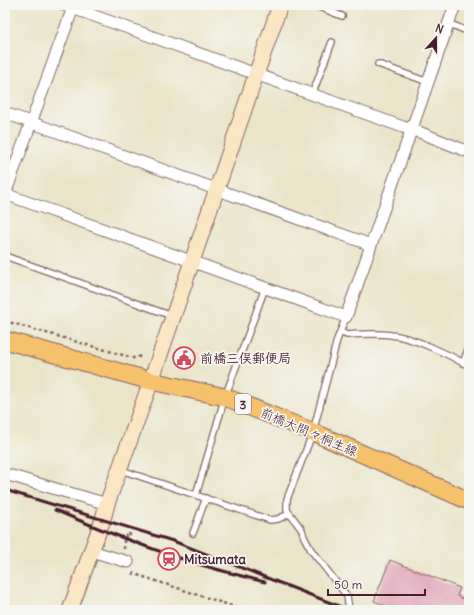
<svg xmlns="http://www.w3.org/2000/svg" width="474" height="615" viewBox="0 0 474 615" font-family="Delius,'Klee One',sans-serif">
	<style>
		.building { fill: #dea0b5 }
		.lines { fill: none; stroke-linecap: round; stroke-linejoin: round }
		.lane-casing { stroke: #826462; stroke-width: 8 }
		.street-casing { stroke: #826462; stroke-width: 13 }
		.secondary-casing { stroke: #826462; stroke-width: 17 }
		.primary-casing { stroke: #826462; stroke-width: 19 }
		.path { stroke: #826462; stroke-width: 2.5; stroke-dasharray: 3 3; stroke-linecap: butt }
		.lane { stroke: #fff; stroke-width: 5.5 }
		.street { stroke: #fff; stroke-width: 11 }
		.secondary { stroke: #fbe6c4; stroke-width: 15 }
		.primary { stroke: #f5c16b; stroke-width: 17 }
		.rail { stroke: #4a1f2b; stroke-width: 3 }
		.labels { text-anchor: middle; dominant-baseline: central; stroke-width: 3.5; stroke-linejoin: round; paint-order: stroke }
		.shield { fill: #f6f6f2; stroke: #7e6067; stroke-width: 1 }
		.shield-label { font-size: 12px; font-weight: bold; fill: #4a1f2b }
		.poi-label { font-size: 13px; font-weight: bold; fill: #4a1f2b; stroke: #f6f6f2; text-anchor: start }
		.street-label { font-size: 13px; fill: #4a1f2b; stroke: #f6f6f2 }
	</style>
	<rect width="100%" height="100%" fill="#f6f6f2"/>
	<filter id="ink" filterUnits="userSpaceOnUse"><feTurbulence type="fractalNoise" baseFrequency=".025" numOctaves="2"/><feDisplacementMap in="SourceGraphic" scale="8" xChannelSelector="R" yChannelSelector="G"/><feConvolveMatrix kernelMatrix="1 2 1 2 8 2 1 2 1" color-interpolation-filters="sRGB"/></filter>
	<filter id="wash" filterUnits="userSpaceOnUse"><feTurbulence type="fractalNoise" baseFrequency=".012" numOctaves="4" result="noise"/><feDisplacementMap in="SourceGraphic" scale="16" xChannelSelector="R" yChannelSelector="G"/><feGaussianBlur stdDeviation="0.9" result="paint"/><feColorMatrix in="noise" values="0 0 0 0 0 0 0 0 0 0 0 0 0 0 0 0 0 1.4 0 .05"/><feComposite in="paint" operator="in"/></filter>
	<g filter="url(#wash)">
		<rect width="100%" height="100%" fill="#eae5c9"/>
		<g id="blocks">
			<path class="building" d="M390,560L460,588L457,596L469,601V610H396L374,601Z"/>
		</g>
	</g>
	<g filter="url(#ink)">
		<use href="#blocks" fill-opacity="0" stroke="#826462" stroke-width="1"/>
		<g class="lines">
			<g class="lane-casing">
				<path id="lane" d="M314,5L342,16
					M448,23L469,32
					M378,64L428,82
					M312,95L332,42
					M5,256L172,316
					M346,317L337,340L313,432L287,499V510L302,530L304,537L311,550L347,596L349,610
					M340,332L347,335C361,334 376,333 391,335C413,337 450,355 469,366
					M463,363L469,347
					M121,470L270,520L278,519L289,514
					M196,495L225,397L265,288
					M193,533L206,498"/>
			</g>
			<g class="street-casing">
				<path id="street" d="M64,5L403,127L419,132L469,152
					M5,113L371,245
					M5,194L346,317L455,5
					M5,194L74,5
					M5,474L107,504
					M98,553L128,562"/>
			</g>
			<g class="secondary-casing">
				<path id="secondary" d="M70,610L103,519L107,504L151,381L280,5"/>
			</g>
			<g class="primary-casing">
				<path id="primary" d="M5,340L151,381L225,397L313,432L469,501"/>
			</g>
			<path class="path" d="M5,321L133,358H136L143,355
				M124,549V541L127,533L133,536
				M132,573L244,610"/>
			<use href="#lane" class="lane"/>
			<use href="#street" class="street"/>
			<use href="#secondary" class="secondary"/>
			<use href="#primary" class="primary"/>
			<path class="rail" d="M5,490L173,541L349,610
				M55,510C101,530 147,548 195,563C218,570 242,576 265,582"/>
		</g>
	</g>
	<defs>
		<g id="civic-ring" transform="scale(1.15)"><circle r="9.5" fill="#f6f6f2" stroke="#d1495b" stroke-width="1.5"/><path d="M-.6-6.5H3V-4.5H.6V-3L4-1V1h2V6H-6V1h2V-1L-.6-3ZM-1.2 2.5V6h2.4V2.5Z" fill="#d1495b"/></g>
		<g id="station-ring" transform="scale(1.15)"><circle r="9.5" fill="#f6f6f2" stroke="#d1495b" stroke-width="1.5"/><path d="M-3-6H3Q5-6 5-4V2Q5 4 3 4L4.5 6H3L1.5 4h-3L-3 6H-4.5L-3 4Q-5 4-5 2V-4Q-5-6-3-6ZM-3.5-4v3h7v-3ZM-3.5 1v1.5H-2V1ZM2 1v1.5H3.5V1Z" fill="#d1495b"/></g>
	</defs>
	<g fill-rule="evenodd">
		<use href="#civic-ring" x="184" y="358"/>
		<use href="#station-ring" x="169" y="559"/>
	</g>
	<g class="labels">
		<rect class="shield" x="235" y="394" width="16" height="20" rx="3"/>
		<g class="shield-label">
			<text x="243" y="404">3</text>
		</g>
		<g class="poi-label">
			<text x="200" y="358">前橋三俣郵便局</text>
			<text x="184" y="559">Mitsumata</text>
		</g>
		<g class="street-label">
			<text transform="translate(309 432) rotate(23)">前橋大間々桐生線</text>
		</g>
	</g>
	<rect width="474" height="615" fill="none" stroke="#f6f6f2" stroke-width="20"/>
	<g transform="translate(436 38) rotate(21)" stroke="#f6f6f2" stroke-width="3" paint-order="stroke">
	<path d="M0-3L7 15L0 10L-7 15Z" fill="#4a1f2b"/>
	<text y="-6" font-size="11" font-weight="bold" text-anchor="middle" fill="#4a1f2b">N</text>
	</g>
	<path d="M328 589v6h97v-6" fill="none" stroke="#4a1f2b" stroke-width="2"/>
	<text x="334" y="589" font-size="12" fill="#4a1f2b" stroke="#f6f6f2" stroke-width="3" paint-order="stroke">50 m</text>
</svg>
